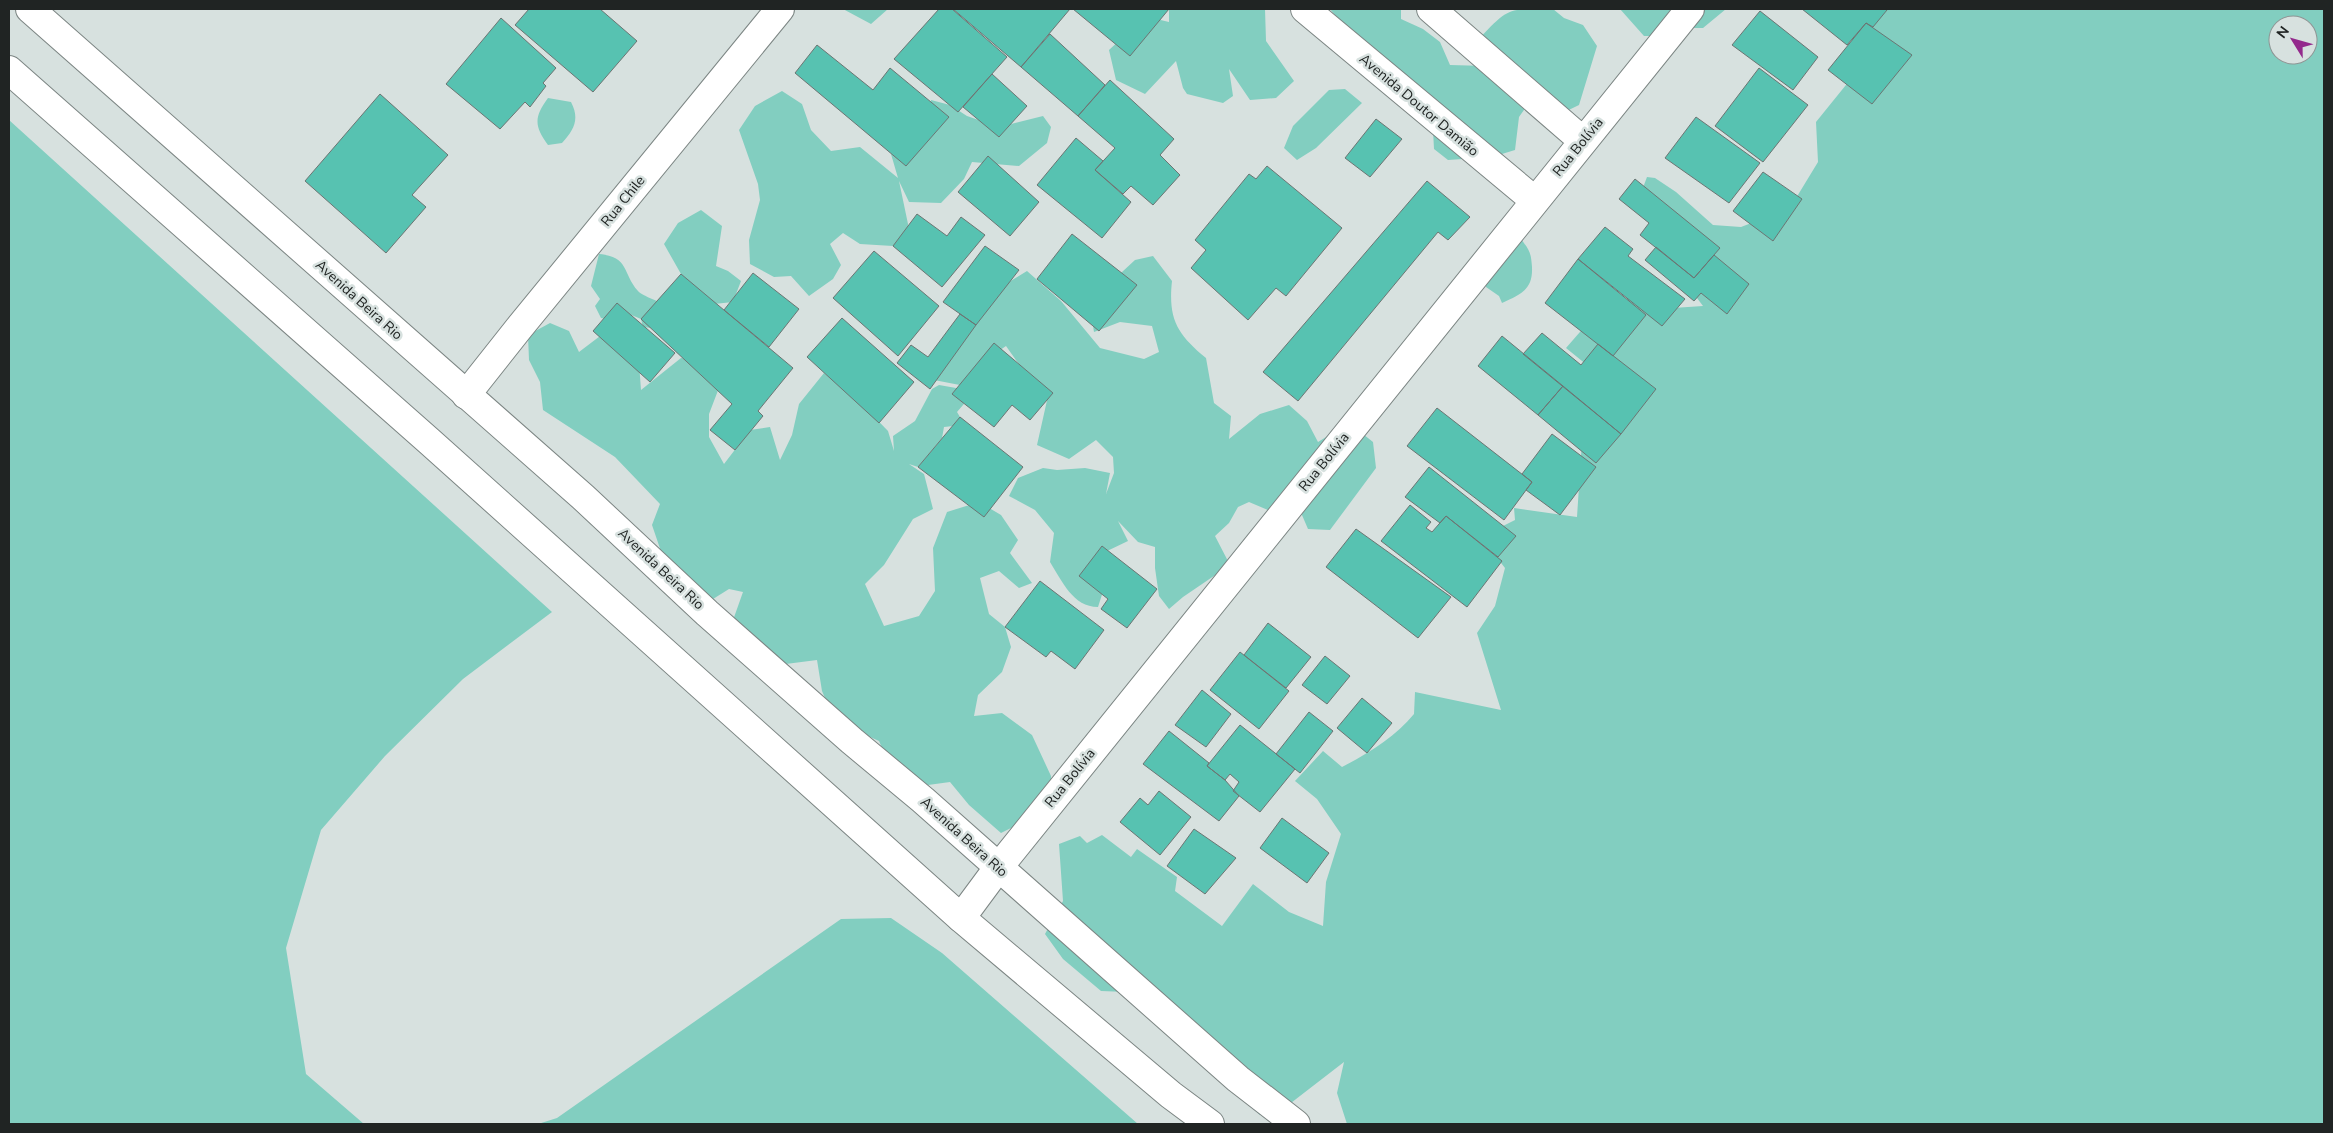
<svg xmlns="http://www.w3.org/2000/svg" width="2333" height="1133" viewBox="0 0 2333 1133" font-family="'Nunito Sans',sans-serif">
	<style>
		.green { fill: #82cec0; fill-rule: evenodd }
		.building { fill: #57c2b1; stroke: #6c7573 }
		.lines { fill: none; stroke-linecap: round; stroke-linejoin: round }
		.minor-casing { stroke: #7c8583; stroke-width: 30 }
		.tertiary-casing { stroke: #7c8583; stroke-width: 30 }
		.minor { stroke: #fff; stroke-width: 28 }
		.tertiary { stroke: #fff; stroke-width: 28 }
		.labels { text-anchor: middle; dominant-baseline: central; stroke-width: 5; stroke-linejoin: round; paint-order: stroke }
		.street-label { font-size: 14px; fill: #202423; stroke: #d7e1df }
	</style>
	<rect width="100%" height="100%" fill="#d7e1df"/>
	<path class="green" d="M843,9H888L871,24Z
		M1169,9H1265L1266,41L1294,81L1276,98L1250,100L1229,69L1233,96L1223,103L1187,94L1183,88L1176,61L1145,94L1116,80L1109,50L1139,22L1148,17L1169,22Z
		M1330,9H1401V19L1423,29L1440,42L1450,65L1486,66L1480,38C1510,5 1511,9 1553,9L1564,18L1583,25L1597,46L1579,105L1546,121L1526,107L1519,117L1515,150L1492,157L1448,160L1434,149L1433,130Z
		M1620,9H1726L1703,28H1689L1664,36H1644Z
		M1846,9H2324V1124H1347L1337,1093L1344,1062L1287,1106L1260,1115L1127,992L1101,991L1063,959L1045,934L1063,901L1059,844L1080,836L1087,843L1102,835L1131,857L1137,849L1177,877L1175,891L1222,926L1253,884L1289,912L1323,926L1326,882L1341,834L1317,799L1295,781L1323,751L1342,767C1369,753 1395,737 1414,714L1415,692L1501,710L1477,633L1495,606L1505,568L1481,537L1515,520L1514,508L1577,517L1587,365L1566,348L1600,309L1616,319L1634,288L1673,308L1703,306L1688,286L1638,201L1647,177L1655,178L1676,192L1713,225L1741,227L1790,208L1818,162L1816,122L1871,54L1842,33ZM2278,25H2308V55H2278Z
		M1345,89L1362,103L1316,148L1297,160L1284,148L1293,126L1329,90Z
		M782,91L802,104L811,130L831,151L860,147L898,178L891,154L901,135L932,120L931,100L950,105L967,116L999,127L1043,116L1051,127L1047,143L1019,166L972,162L964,179L941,203L909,202L899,181L908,224L907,243L893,246L860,244L843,233L830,244L841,265L833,279L809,296L791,276L774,277L750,264L749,240L760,200L758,184L739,130L755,106Z
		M548,98L571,102C580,119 574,130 562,143L548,145C534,126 534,117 548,98Z
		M9,120L552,612L463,679L385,756L321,830L286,948L306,1074L364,1124H9Z
		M701,210L722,226L716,266L728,271L741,281L733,302L714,304L681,274L664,244L678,223Z
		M1521,239C1530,251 1531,253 1532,267C1533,290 1521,294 1502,303L1499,296L1486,287L1483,274Z
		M599,254C630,257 622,273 638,291C642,296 663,303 669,306L668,330L643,327L641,319L629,314L615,321L601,318L595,306L600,299L591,286Z
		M1153,256L1172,281C1168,319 1177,334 1206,358L1214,403L1231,416L1229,439L1260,414L1289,405L1307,421L1318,442L1349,423L1373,442L1376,468L1330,530L1308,529L1296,501L1275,513L1249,502L1238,507L1229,523L1215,536L1230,565L1183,597L1169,609L1159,596L1155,568V547L1138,542L1118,521L1128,541L1105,552L1107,579L1098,607C1073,607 1062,581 1050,562L1054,533L1035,510L1009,496L1018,478L1043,468L1057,470L1085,468L1110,473L1106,494L1114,473L1113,457L1096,440L1069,459L1037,445L1048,396L1023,370L1006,346L981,363L965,386L934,380L968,312L999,288L1027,271L1061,301L1100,348L1144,359L1159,352L1152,326L1120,322L1094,332L1090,307L1109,284L1135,260Z
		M550,323L569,331L579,352L608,330L639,363L641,390L681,358L706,361L722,380L709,414V437L724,464L750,430L770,427L780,460L792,435L799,404L824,373L852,394L888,431L894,451L893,436L915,421L932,389L939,385L956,388L969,398L957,412L960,417L953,426L944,427L942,438L918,467L909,464L924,474L933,509L913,519L884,565L865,584L884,626L919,616L935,591L933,548L947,512L979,502L1001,515L1018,540L1010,553L1032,583L1019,588L999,571L980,578L989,614L1005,627L1011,647L1002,672L978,695L974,716L1002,713L1032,735L1051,776V799L1037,815L1001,833L969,805L950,782L928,785L891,768L879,741L835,721L822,691L817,660L778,665L732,623L743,592L729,589L705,604L668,572L652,525L660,504L615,457L543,410L540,382L529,360L528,335Z
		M891,918L942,953L1138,1124H538L557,1118L841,919Z"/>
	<path class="building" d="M529,9H600L637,41L593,92L515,25Z
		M939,9H952L1007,57L958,112L894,59Z
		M953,9H1070L1021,67Z
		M1073,9H1169L1130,56Z
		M1802,9H1884L1887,10L1873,27L1866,23L1847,45Z
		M1760,11L1818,57L1793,90L1732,45Z
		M501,18L556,68L543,83L546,86L530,107L525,102L500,129L446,84Z
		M1866,23L1912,55L1872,104L1828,70Z
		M1050,34L1105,85L1078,116L1021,67Z
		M817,45L873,90L890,68L949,117L906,166L795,73Z
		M1759,68L1808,105L1763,162L1715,126Z
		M992,74L1027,106L999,137L963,107Z
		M1110,80L1174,139L1160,155L1180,175L1153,205L1131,186L1123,194L1095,170L1115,148L1078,116Z
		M380,94L448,155L412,195L426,207L386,253L305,181Z
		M1696,117L1760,163L1729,203L1665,158Z
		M1376,119L1402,139L1370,177L1345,158Z
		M1076,138L1103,161L1095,170L1131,202L1102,238L1037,185Z
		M988,156L1039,202L1010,236L958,192Z
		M1267,166L1342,228L1286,296L1276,288L1248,320L1191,268L1206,250L1195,240L1249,174L1256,179Z
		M1763,172L1802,199L1773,241L1733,211Z
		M1635,179L1720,248L1694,278L1640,235L1649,223L1619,199Z
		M1427,181L1470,217L1448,240L1438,232L1298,401L1263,372Z
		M917,214L947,236L961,217L985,235L942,287L893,246Z
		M1605,227L1633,249L1628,256L1685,299L1662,326L1578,259Z
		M1072,234L1137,285L1099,331L1037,279Z
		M985,246L1019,270L976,325L943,302Z
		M1656,247L1694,278L1714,255L1749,284L1727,314L1701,293L1694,301L1645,260Z
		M874,251L939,306L898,356L833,298Z
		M1578,259L1646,315L1613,356L1545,303Z
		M753,273L799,309L769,347L724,310Z
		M681,274L793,368L758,411L763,416L735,450L710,430L732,404L641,319Z
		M617,303L675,353L650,382L593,331Z
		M960,314L976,325L930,389L897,363L911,345L928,357Z
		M842,318L914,382L879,423L807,357Z
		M1542,333L1581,365L1598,344L1656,389L1621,434L1523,354Z
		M1502,336L1563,386L1538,415L1478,366Z
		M994,343L1053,393L1030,420L1012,405L994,427L952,394Z
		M1563,386L1621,434L1596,463L1538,415Z
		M1437,408L1532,482L1504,520L1407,446Z
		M960,417L1023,467L984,517L918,467Z
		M1552,434L1596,467L1560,515L1526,490L1532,482L1522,474Z
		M1429,467L1516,536L1498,557L1446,516L1440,523L1405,497Z
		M1410,505L1431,522L1426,528L1432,532L1446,516L1502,561L1467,607L1381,541Z
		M1356,529L1451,597L1418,638L1326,567Z
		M1102,546L1157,589L1127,628L1101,609L1108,599L1079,576Z
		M1040,581L1104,630L1075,669L1051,651L1046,657L1005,627Z
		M1268,623L1311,657L1286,688L1244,655Z
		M1240,652L1289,691L1259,729L1210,690Z
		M1325,656L1350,676L1327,704L1302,685Z
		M1202,690L1231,714L1206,747L1175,725Z
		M1362,698L1392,723L1367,753L1337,728Z
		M1309,712L1333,731L1300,773L1276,754Z
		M1240,725L1295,769L1260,812L1233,791L1239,782L1230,774L1225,780L1207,766Z
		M1169,731L1209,763L1207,766L1225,780L1239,796L1219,821L1143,764Z
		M1159,791L1191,817L1160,855L1120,822L1140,798L1148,805Z
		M1282,818L1329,853L1307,883L1260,848Z
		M1194,829L1236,858L1205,894L1167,866Z"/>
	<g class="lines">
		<g class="minor-casing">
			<path id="minor" d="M1305,9L1534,200
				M1431,9L1583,141
				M466,395L519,328L780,9
				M961,918L998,868L1690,9"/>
		</g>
		<g class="tertiary-casing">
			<path id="tertiary" d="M30,9L583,497L707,613L852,741L923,800L1238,1079L1296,1124
				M9,70L429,441L961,918L1171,1095L1210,1124"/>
		</g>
		<use href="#minor" class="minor"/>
		<use href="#tertiary" class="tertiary"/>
	</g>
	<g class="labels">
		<g class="street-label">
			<text transform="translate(1419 105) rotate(40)">Avenida Doutor Damião</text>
			<text transform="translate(1578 147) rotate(-51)">Rua Bolívia</text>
			<text transform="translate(623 201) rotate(-51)">Rua Chile</text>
			<text transform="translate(359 300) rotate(42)">Avenida Beira Rio</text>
			<text transform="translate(1324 462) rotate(-51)">Rua Bolívia</text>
			<text transform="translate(661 569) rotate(43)">Avenida Beira Rio</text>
			<text transform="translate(1070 778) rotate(-51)">Rua Bolívia</text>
			<text transform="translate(964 837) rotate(42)">Avenida Beira Rio</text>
		</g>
	</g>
	<rect width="2333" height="1133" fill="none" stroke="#202423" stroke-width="20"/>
	<g transform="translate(2293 40) rotate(307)"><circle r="24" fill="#d7e1df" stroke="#8e9594"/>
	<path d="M0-4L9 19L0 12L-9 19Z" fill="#93298c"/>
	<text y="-8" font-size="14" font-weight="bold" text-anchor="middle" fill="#202423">N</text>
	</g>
</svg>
